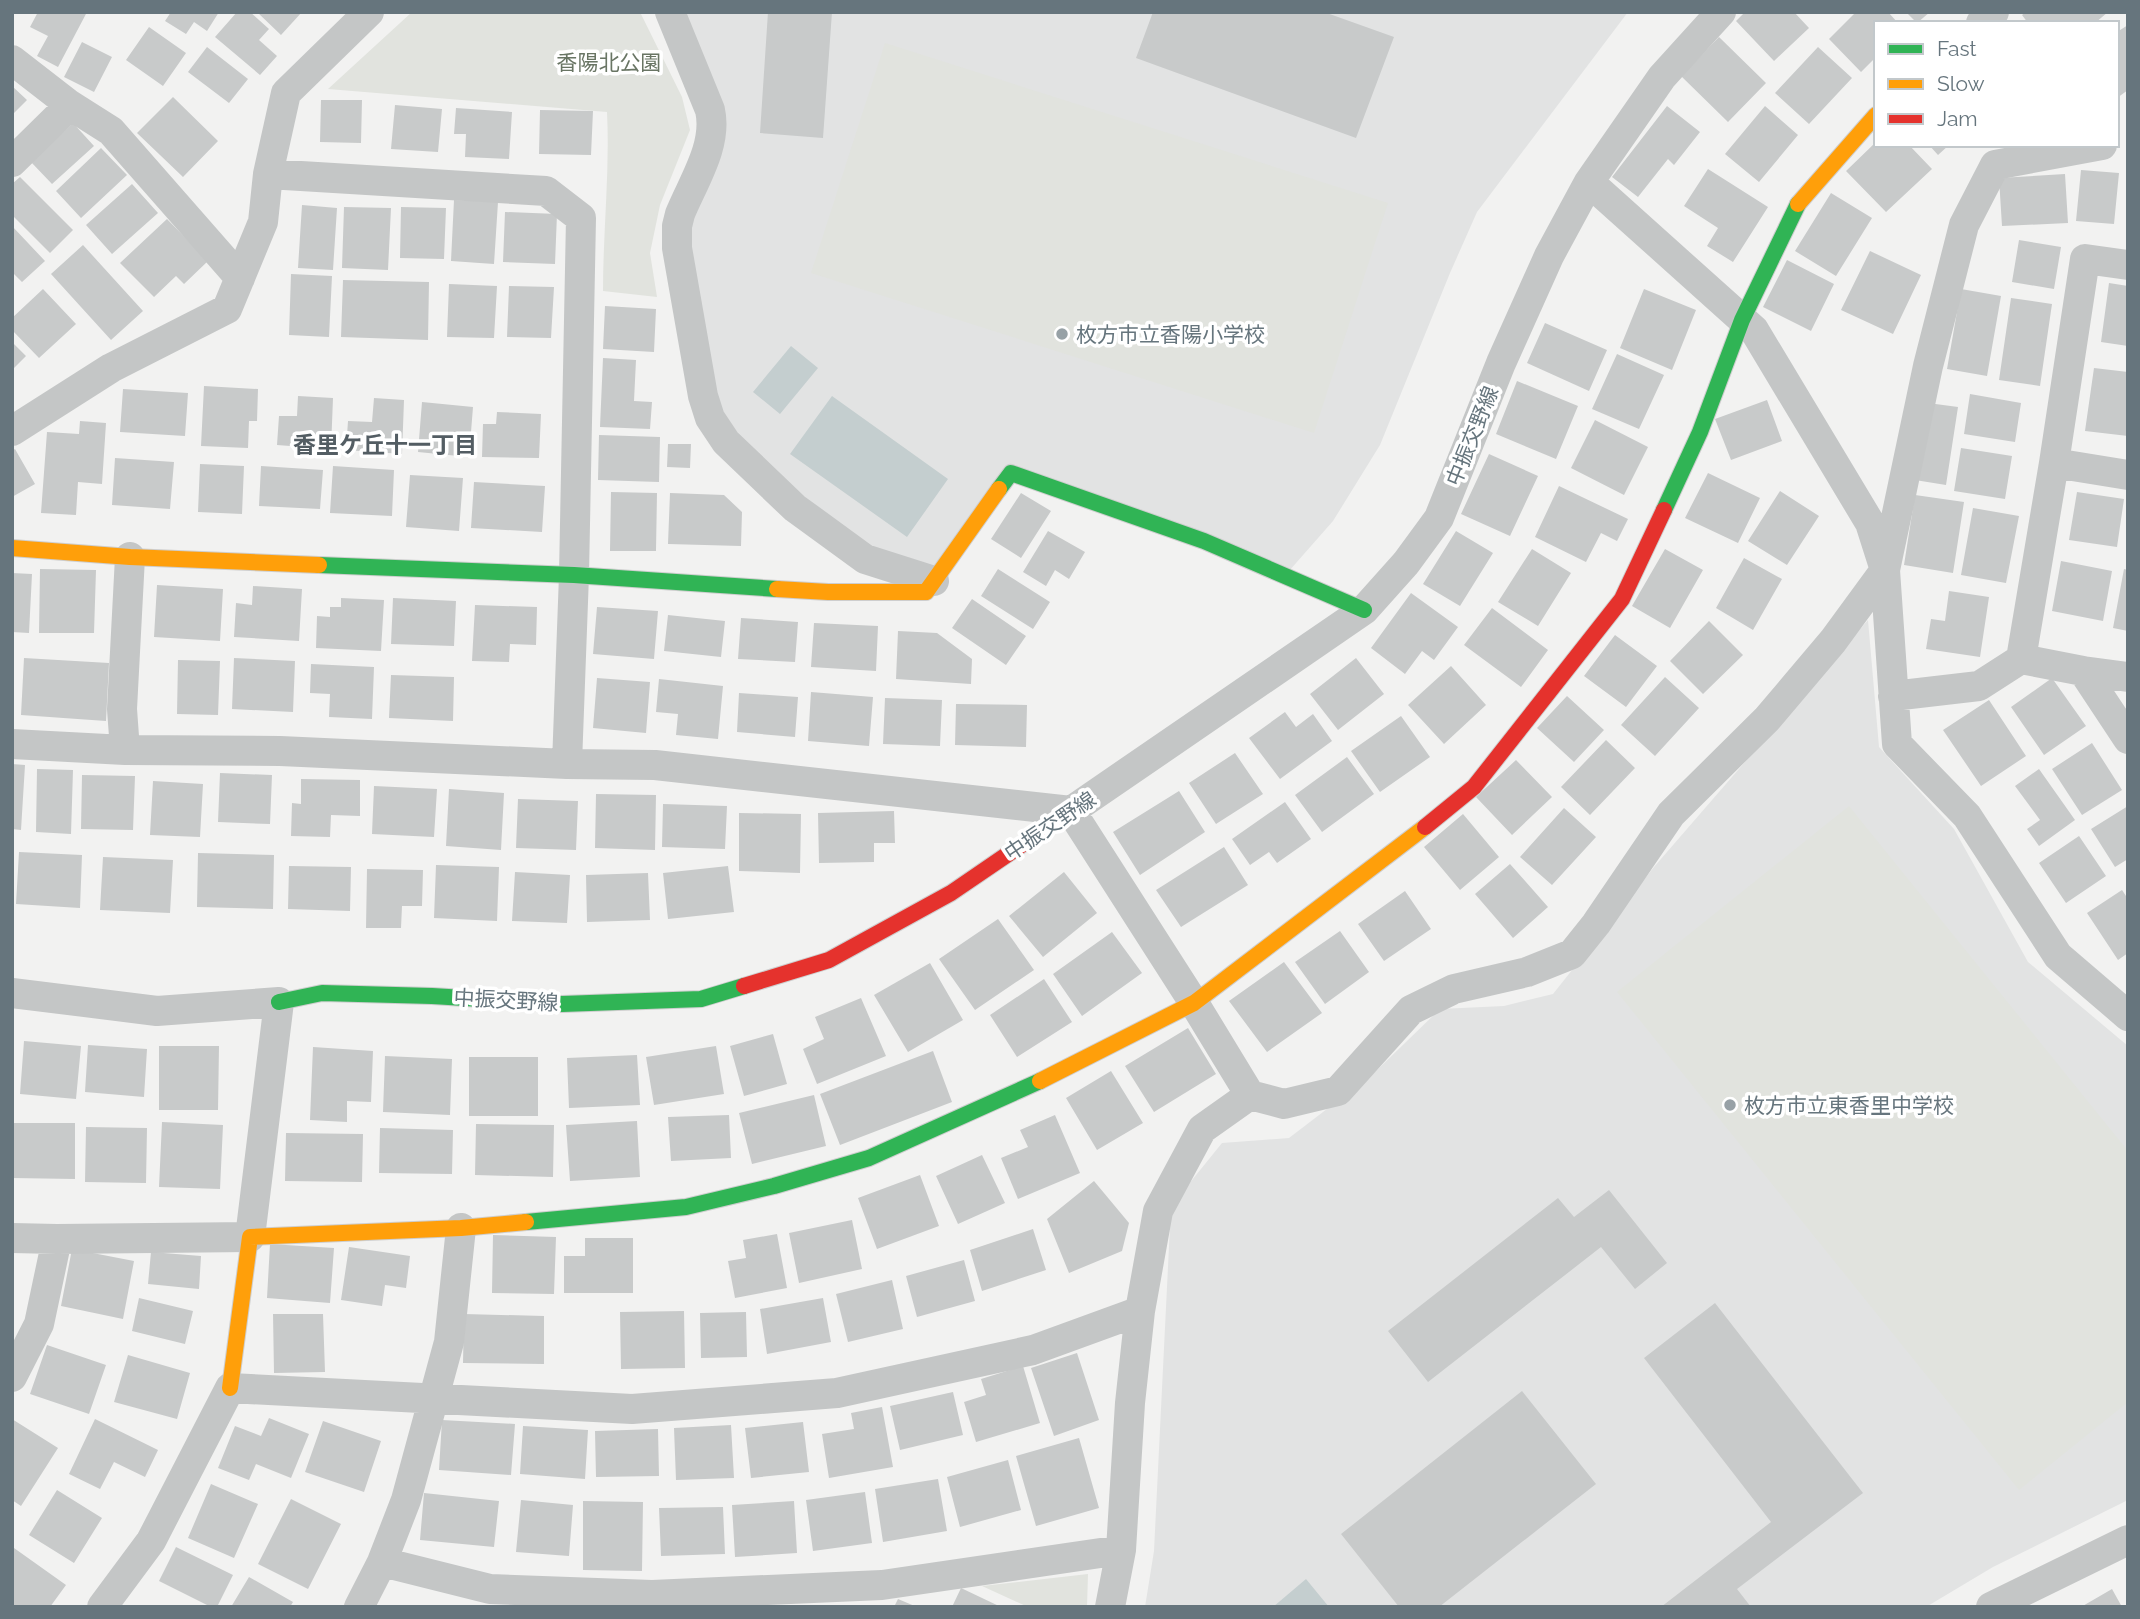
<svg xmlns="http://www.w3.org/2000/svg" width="2140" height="1619" viewBox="0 0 2140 1619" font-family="Raleway,'Noto Sans JP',sans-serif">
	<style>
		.built { fill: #e2e3e3 }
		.green { fill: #e1e3de }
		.water { fill: #c4cecf }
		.building { fill: #c8caca }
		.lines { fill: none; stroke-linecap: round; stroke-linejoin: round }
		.fast-casing { stroke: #cecece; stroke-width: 18 }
		.slow-casing { stroke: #cecece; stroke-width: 18 }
		.jam-casing { stroke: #cecece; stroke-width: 18 }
		.street { stroke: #c4c6c6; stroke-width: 30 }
		.fast { stroke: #30b455; stroke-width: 16 }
		.slow { stroke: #ff9f0a; stroke-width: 16 }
		.jam { stroke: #e5322d; stroke-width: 16 }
		.poi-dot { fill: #97a1a6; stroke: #fff; stroke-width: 2.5 }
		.labels { text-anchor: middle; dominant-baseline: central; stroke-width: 7; stroke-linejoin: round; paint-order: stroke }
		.park-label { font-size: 21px; fill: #697564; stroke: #fff }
		.poi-label { font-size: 21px; fill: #66757d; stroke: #fff; text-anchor: start }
		.street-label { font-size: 21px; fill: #66757d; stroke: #fff }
		.neighbourhood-label { font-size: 23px; font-weight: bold; fill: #535d63; stroke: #fff }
	</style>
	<rect width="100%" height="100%" fill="#f2f2f1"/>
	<path class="built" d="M676,12H1628L1477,212L1450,273L1380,445L1333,521L1289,571L1009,466L931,574L868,554L715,416L683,248L716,144Z
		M1868,620L1879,747L1954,829L2028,962L2128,1046V1500L1993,1567L1926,1607H1145L1154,1551L1171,1206L1222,1143L1289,1138L1374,1073L1440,1009L1504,1006L1553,994L1654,867Z"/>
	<path class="green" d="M412,12H640L682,97L690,130L660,205L650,253L657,297L603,291C603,231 610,171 607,112L328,89Z
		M885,43L1388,203L1314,433L811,273Z
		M1849,806L2128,1151V1402L2019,1490L1617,992Z
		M1088,1574L1087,1607H1028L982,1586Z"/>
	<path class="water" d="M791,346L818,368L780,414L753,392Z
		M832,396L948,479L907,537L790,454Z
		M1306,1579L1329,1607H1273Z"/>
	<path class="building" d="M38,12H87L58,67L37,56L48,36L30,27Z
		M171,12H219L207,31L194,22L186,34L165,21Z
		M237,12H250L269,29L259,40L277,56L260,75L215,37Z
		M257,12H302L281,35Z
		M768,12H832L823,138L760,133Z
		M1153,12H1324L1394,37L1356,138L1136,58Z
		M1745,12H1794L1809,28L1774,61L1736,21Z
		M1856,12H1888L1898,23H1876V57L1861,72L1829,39Z
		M1906,12H1930L1917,23Z
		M2026,12H2108L2095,23H2028L2022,15Z
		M2128,25V90L2117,98V32Z
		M149,27L186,53L163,86L126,60Z
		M1719,37L1766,83L1728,122L1681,76Z
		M82,42L112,57L94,92L64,77Z
		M207,47L248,79L229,103L188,72Z
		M1818,47L1852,78L1809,124L1775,93Z
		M12,86L27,100L12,115Z
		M173,97L218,141L183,177L137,133Z
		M321,100H362L361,143L320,142Z
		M395,105L442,109L438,152L391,149Z
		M1667,106L1700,132L1674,165L1668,159L1638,197L1612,177Z
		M1765,106L1798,135L1759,182L1725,154Z
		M456,108L512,112L509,159L465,157L466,134H454Z
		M540,110L593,111L591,155L539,154Z
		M73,123L94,146L52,184L31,162Z
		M1876,142V145H1909L1932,169L1886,212L1846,171Z
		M1929,145H1949L1938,155Z
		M101,148L127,175L81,218L56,191Z
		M1708,169L1768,207L1733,262L1707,246L1718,228L1684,206Z
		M2081,170L2119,173L2114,224L2076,221Z
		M2065,174L2068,223L2002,226L1999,178Z
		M20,177L73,230L50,253L12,215V184Z
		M132,184L158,213L112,254L86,225Z
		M1831,193L1872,218L1836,276L1795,251Z
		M454,200L498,202L494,264L451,261Z
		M302,205L337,208L333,270L298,268Z
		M344,207L391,208L388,270L342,268Z
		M401,207L446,208L444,259L400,258Z
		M505,212L557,214L555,264L503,262Z
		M167,219L208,261L184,284L176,276L154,297L120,263Z
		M12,226L45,261L22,282L12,272Z
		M2019,240L2061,247L2054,289L2012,282Z
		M83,245L143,311L111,340L51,274Z
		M1870,251L1921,275L1893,334L1841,310Z
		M1787,260L1834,284L1811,331L1763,307Z
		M291,274L332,276L329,337L289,335Z
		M343,280L429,282L428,340L341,337Z
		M2109,283L2128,286V346L2101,342Z
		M449,284L497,286L494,338L447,337Z
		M509,286L554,287L551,338L507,337Z
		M43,289L76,324L39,358L12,330V318Z
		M1644,289L1696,310L1672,370L1620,348Z
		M1961,289L2001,296L1987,376L1947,369Z
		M2011,298L2052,304L2040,386L1999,380Z
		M605,306L656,309L654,352L603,349Z
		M1545,323L1607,350L1589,391L1527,363Z
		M12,342L26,356L12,370Z
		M1617,354L1664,375L1639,429L1592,409Z
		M603,358L636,360L634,401L652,402L650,429L600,427Z
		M2094,368L2128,372V436L2085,431Z
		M1517,381L1578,406L1556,459L1496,434Z
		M204,386L258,389L257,421H249L248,448L201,446Z
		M123,389L188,393L185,436L120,432Z
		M1970,394L2021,403L2015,442L1964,434Z
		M298,396L333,398L331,449L277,445L279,416H297Z
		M374,398L404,400L402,454L346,450L348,421L372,422Z
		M1767,400L1782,441L1731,460L1715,419Z
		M422,402L473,407L469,457L418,452Z
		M1928,403L1958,407L1946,485L1915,480Z
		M497,412L541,414L539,458L482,457L483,424H496Z
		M1595,420L1648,447L1624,495L1571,468Z
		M80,421L106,423L102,484L78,482L76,515L41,513L47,432L79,434Z
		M599,435L660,437L659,482L598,480Z
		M668,444H691L690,468L667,467Z
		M1961,448L2012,456L2005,499L1954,491Z
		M15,449L35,484L12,497V451Z
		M1489,454L1538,476L1510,536L1461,514Z
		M115,458L174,462L170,509L112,505Z
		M200,464L244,466L242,514L198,512Z
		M261,466L323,470L320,509L259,506Z
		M333,466L394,470L392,516L330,513Z
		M1708,473L1760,498L1738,543L1685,518Z
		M410,475L463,478L459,531L406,527Z
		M474,482L545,486L542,532L471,528Z
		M1559,486L1628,519L1617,541L1601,533L1586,562L1535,537Z
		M1780,491L1819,516L1787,565L1748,541Z
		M611,492L657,493L656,551H610Z
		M2077,492L2124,499L2117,547L2069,540Z
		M670,493L724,495L742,512L741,546L668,544Z
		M1021,493L1051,511L1021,558L991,539Z
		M1915,495L1964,502L1953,573L1904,565Z
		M1973,508L2019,516L2006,583L1961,575Z
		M1048,531L1085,552L1069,579L1055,570L1046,586L1023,572Z
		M1456,531L1493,553L1460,606L1423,584Z
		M1532,549L1571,573L1538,626L1498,602Z
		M1665,549L1703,570L1670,628L1632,606Z
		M1744,558L1782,579L1753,630L1716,608Z
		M2061,561L2112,571L2103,621L2052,611Z
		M40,569L96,570L94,633H39Z
		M998,569L1050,602L1033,629L981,596Z
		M2124,569L2128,570V631L2113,628Z
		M12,573L32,574L29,633L12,632Z
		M157,585L223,589L220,641L154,637Z
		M253,586L302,589L299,641L234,637L236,603L252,605Z
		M1949,591L1989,597L1980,657L1926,649L1931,619L1945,621Z
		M1411,593L1458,627L1434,660L1422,651L1405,674L1371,648Z
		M341,598L384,600L381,651L316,648L317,616L330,617V607H341Z
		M393,598L456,601L454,646L391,644Z
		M972,599L1026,636L1006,665L952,628Z
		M475,605L537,607L536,645L510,644L509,662L472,661Z
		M597,607L658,611L654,659L593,654Z
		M1492,608L1548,650L1521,687L1464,645Z
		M668,615L725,621L721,657L664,651Z
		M741,618L798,622L795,662L738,659Z
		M1709,621L1743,655L1703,694L1670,661Z
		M814,623L878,626L876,671L811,667Z
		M898,631L937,633L972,659L971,684L896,679Z
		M1615,635L1657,666L1626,707L1584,676Z
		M24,658L109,663L106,721L21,715Z
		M234,658L295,661L293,712L232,709Z
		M1356,658L1384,694L1338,730L1310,694Z
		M178,660L220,661L218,715L177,714Z
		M311,664L374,667L372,719L329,717L330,694L310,693Z
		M1451,666L1486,705L1444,744L1408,705Z
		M391,675L454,677L453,721L389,718Z
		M1665,677L1699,708L1655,756L1621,725Z
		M597,678L650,682L646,733L593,728Z
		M2052,678L2086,726L2044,755L2011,707Z
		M659,679L723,686L718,739L676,735L678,714L656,712Z
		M811,692L873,697L869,746L808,741Z
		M739,693L798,697L795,737L737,732Z
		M1567,696L1604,730L1574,762L1537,728Z
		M885,698L942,700L940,746L883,744Z
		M1989,700L2026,756L1981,786L1943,730Z
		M956,704L1027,705L1026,747L955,745Z
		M1285,712L1296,727L1313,714L1332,741L1280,779L1249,738Z
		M1401,716L1430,757L1380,792L1351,751Z
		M1606,740L1635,768L1590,815L1561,787Z
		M2092,743L2122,790L2082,815L2052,769Z
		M1235,753L1263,794L1216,824L1189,783Z
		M1347,757L1374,794L1322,832L1295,795Z
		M1516,760L1552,797L1512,835L1476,797Z
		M12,764L25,765L21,830L12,829Z
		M37,769L73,770L71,834L36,832Z
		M2039,769L2075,820L2039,846L2027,829L2040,820L2015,786Z
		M220,773L272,775L270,824L218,822Z
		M82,775L135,776L133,830L81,829Z
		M301,779L360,780V816L331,815L330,837L291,836L292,803L301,804Z
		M153,781L203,784L200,837L150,835Z
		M374,786L437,789L434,837L372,834Z
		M449,789L504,793L501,850L446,846Z
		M1179,791L1205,832L1140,875L1113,832Z
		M596,794L656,795L655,850L595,848Z
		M518,799L578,801L576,850L516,848Z
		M1285,802L1311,839L1277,863L1269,852L1250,865L1232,839Z
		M663,804L727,806L725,849L662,847Z
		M2128,806V859L2115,867L2091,829Z
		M1564,808L1596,837L1552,885L1520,857Z
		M894,811L895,843H874V862L819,863L818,813Z
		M739,813L801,814L800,873L739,871Z
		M1463,814L1499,857L1460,890L1424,847Z
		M2079,836L2106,876L2066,903L2039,863Z
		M1224,847L1248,885L1181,927L1156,890Z
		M19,852L82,855L80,908L16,904Z
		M198,853L274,855L273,909L197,907Z
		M103,857L173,860L170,913L100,910Z
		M1510,864L1548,907L1513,938L1475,894Z
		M436,865L499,867L497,921L434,918Z
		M289,866L351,867L350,911L288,909Z
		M728,866L734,912L668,919L663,873Z
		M367,869L423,870L422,906H402L401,928H366Z
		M515,872L570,875L567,923L512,921Z
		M1064,872L1097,913L1043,957L1009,916Z
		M648,873L650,920L587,922L586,875Z
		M2122,890L2128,899V953L2118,960L2087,913Z
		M1405,891L1431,929L1384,961L1358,924Z
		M998,919L1034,970L975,1010L939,959Z
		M1340,931L1369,972L1325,1004L1295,962Z
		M1112,932L1142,973L1082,1016L1053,974Z
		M1284,962L1322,1013L1267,1052L1229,1001Z
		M930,963L963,1020L908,1052L874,995Z
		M1044,979L1072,1022L1017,1057L990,1015Z
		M861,998L886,1056L817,1084L803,1049L824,1039L815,1017Z
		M1188,1028L1216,1074L1154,1112L1125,1066Z
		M773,1034L787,1084L744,1096L730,1046Z
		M24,1041L81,1046L76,1099L20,1094Z
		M88,1045L147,1049L144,1097L85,1092Z
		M159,1046H219L218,1110H159Z
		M716,1046L724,1094L654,1105L646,1057Z
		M313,1047L373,1051L371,1102L347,1101V1122L310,1120Z
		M933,1051L952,1102L840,1145L820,1094Z
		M637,1055L640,1105L569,1108L567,1058Z
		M385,1056L452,1059L450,1115L383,1112Z
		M469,1057H538V1116H469Z
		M1111,1071L1143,1123L1097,1150L1066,1098Z
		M814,1095L826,1146L752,1164L739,1113Z
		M729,1115L731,1158L671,1161L668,1117Z
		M1055,1115L1080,1173L1018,1199L1001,1158L1028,1147L1020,1130Z
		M637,1121L640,1177L570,1181L566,1125Z
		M162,1122L223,1125L220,1189L159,1187Z
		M12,1123H75V1179L12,1178Z
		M476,1124L554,1125L553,1177L475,1175Z
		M86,1127L147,1128L146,1183L85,1182Z
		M380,1128L453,1130L452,1174L379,1173Z
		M286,1133L363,1134L362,1182L285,1181Z
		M982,1155L1005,1203L958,1224L936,1176Z
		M920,1175L939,1226L877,1249L858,1198Z
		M1094,1181L1129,1223L1122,1251L1069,1273L1047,1219Z
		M1609,1190L1667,1263L1635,1289L1601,1247L1428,1382L1388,1331L1558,1198L1574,1217Z
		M852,1220L862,1269L799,1283L789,1233Z
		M1033,1229L1046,1270L982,1291L970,1250Z
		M777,1234L787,1288L735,1298L728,1261L746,1258L743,1240Z
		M493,1235L556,1237L554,1294L492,1293Z
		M585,1238H633V1293H564V1256H585Z
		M270,1244L334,1248L330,1303L267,1298Z
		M349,1247L410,1256L406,1288L385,1285L382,1306L341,1300Z
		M72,1249L134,1261L123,1319L61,1306Z
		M151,1252L201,1256L199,1289L148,1284Z
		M964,1260L975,1301L917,1317L906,1276Z
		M892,1280L903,1329L848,1342L836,1294Z
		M139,1298L193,1311L185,1344L132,1331Z
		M823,1298L831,1342L767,1354L760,1309Z
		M1715,1303L1863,1493L1737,1589L1751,1607H1661L1771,1522L1644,1358Z
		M684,1311L685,1368L621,1369L620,1312Z
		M746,1312L747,1357L701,1358L700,1313Z
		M273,1314H323L325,1372L274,1373Z
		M464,1314L544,1316V1364L463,1363Z
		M47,1345L106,1365L89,1414L30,1394Z
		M1077,1353L1099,1420L1054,1436L1031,1368Z
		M128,1355L190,1373L177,1419L114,1402Z
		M1023,1366L1040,1423L976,1442L964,1402L986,1395L981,1379Z
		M1522,1391L1596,1484L1439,1607H1399L1341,1534Z
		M953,1392L963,1435L900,1450L890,1406Z
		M882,1407L893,1467L829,1478L822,1434L854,1429L851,1413Z
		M269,1418L309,1434L291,1478L256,1464L249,1480L218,1468L235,1426L261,1436Z
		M12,1419L58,1448L21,1506L12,1500Z
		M95,1419L158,1450L145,1477L114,1462L100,1489L69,1474Z
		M442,1420L515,1424L511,1475L439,1470Z
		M323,1421L381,1441L364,1492L305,1472Z
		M803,1422L809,1472L751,1478L745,1428Z
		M731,1425L734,1478L676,1480L674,1428Z
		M523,1426L588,1430L585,1479L520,1474Z
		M658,1429L659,1476L596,1477L595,1431Z
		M1079,1438L1099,1508L1036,1526L1016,1456Z
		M1008,1460L1021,1510L960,1527L947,1477Z
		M938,1479L947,1531L883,1542L875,1489Z
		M211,1484L258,1504L234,1558L188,1538Z
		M57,1490L102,1518L74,1563L29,1535Z
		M865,1492L872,1543L813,1551L806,1500Z
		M424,1493L499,1501L494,1547L420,1540Z
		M291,1499L341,1524L308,1589L258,1564Z
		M521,1500L573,1505L569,1556L516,1552Z
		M583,1501L643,1502L642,1571L583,1570Z
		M794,1501L797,1553L735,1557L732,1505Z
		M723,1507L725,1554L661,1556L659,1508Z
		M176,1547L233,1575L217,1607H211L159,1581Z
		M14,1548L66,1585L50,1607H12Z
		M249,1577L293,1602L290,1607H231Z
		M961,1588L1001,1607H952Z
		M2112,1589L2122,1607H2081Z
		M898,1599L917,1607H894Z"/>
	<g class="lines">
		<g class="fast-casing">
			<path id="fast" d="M999,489L1011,473L1204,541L1364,610
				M1664,510L1700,432L1742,320L1798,204
				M319,565L574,575L777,589
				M279,1002L322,993L432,996L562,1004L701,999L744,986
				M526,1222L686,1207L774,1186L869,1158L1040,1081"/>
		</g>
		<g class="slow-casing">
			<path id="slow" d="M1798,204L1876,115
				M12,548L130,557L319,565
				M777,589L828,592H926L999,489
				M1040,1081L1194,1003L1425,827
				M230,1388L250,1237L461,1228L526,1222"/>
		</g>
		<g class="jam-casing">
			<path id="jam" d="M1425,827L1474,787L1622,599L1664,510
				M744,986L829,960L951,893L1071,811"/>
		</g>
		<path class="street" d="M670,12L710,110C718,145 693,182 680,214L677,226V248L703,396L710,418L726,442L795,508L865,559L934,581
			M1981,23L1994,12
			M12,60L70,105L111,131L240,278
			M12,162L70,105
			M268,174L546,191L581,218L574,575L567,764
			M1589,182L1754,330L1870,523L1885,570L1897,744L1967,816L2058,956L2128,1016
			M12,431L111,368L227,309L263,222L268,174L286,93L369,12
			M2054,463L2128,475
			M130,557L122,709L125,750L280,751L567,764L655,765L1071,811
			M2021,659L2054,463L2085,259L2128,265
			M2083,671L2128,739
			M1893,696L1979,686L2021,659L2083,671L2128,677
			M12,744L125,750
			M1071,811L1194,1003L1250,1095L1284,1104L1338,1091L1411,1010L1454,989L1527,972L1572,954L1596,924L1671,814L1767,719L1833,641L1885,570L1928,366L1964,225L1995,165L2102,145
			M1071,811L1364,610L1406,563L1439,518L1501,363L1549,256L1589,182L1662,77L1721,12
			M12,993L157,1011L279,1002L250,1237L57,1239L12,1238
			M12,1377L39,1324L57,1239
			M382,1562L490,1589L652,1595L882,1585L1121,1550
			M102,1607L151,1541L230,1388L632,1409L837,1393L1033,1350L1140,1311
			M359,1607L382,1562L406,1500L449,1342L461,1228
			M1110,1607L1121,1550L1130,1403L1140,1311L1158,1211L1202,1129L1250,1095
			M1991,1607L2128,1540"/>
		<use href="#fast" class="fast"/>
		<use href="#slow" class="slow"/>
		<use href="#jam" class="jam"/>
	</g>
	<g class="poi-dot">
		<circle cx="1062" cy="334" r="7"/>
		<circle cx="1730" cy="1105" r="7"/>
	</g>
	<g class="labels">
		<g class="park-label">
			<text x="609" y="62">香陽北公園</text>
		</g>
		<g class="poi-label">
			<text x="1076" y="334">枚方市立香陽小学校</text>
			<text x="1744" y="1105">枚方市立東香里中学校</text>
		</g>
		<g class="street-label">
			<text transform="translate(1472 436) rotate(-68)">中振交野線</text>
			<text transform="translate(1050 826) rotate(-34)">中振交野線</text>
			<text transform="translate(506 1000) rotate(3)">中振交野線</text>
		</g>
		<g class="neighbourhood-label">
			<text x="385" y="444">香里ケ丘十一丁目</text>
		</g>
	</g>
	<rect width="2140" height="1619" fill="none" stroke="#66757d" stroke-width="28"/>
	<rect x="1874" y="21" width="245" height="126" fill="#ffffff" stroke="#c2c8cb" stroke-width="2"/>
	<rect x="1888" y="44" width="35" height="10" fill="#30b455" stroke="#c2c8cb" stroke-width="2"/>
	<text x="1937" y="56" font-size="21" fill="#66757d">Fast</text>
	<rect x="1888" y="79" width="35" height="10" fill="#ff9f0a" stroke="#c2c8cb" stroke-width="2"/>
	<text x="1937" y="91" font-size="21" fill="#66757d">Slow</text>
	<rect x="1888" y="114" width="35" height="10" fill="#e5322d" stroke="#c2c8cb" stroke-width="2"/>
	<text x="1937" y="126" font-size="21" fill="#66757d">Jam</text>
</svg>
